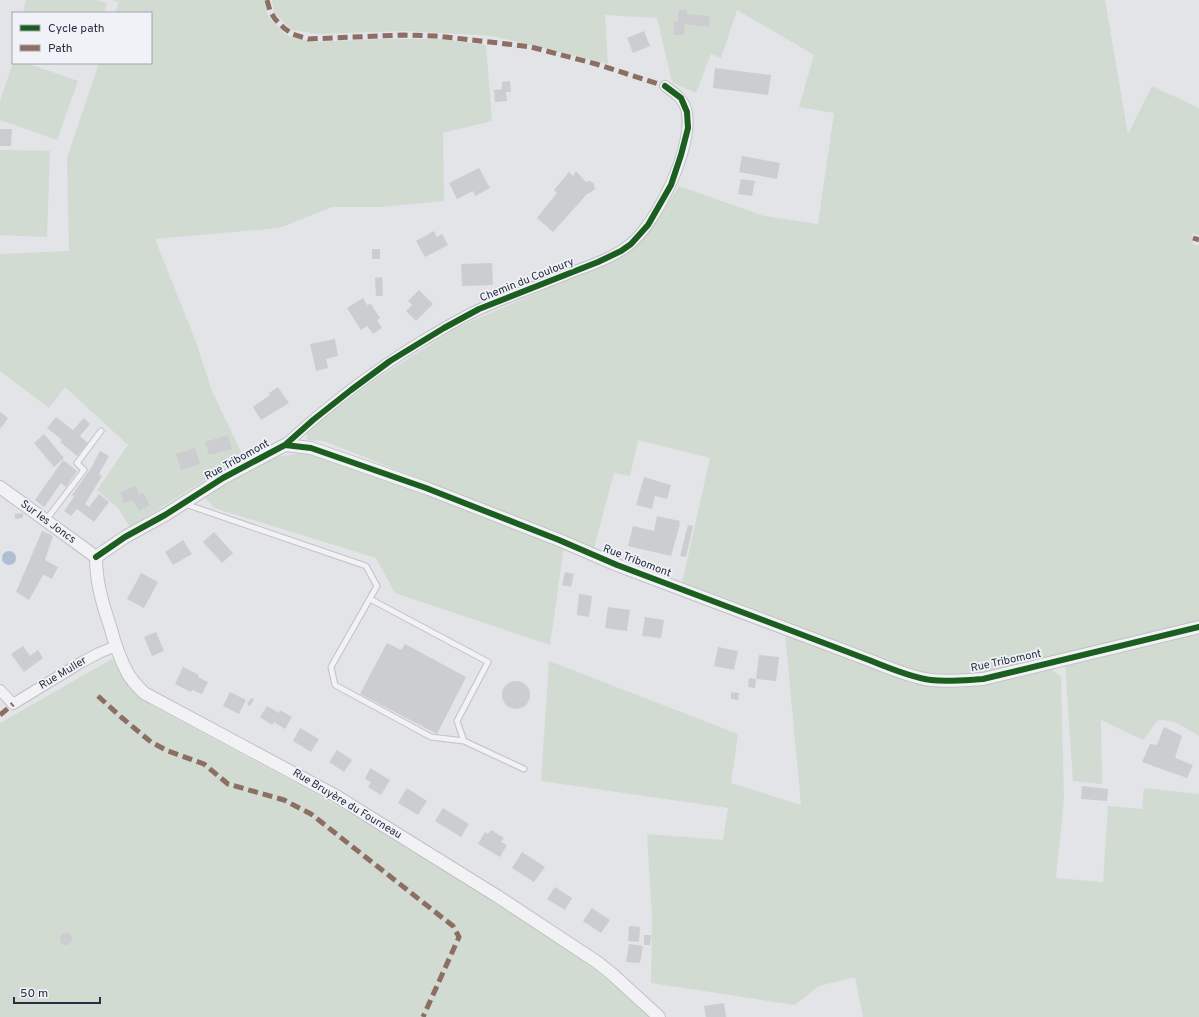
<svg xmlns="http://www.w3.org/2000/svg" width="1199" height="1017" viewBox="0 0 1199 1017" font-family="Overpass,sans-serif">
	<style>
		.green { fill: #d2dbd2 }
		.water { fill: #b0bdd3 }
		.building { fill: #cccdd1 }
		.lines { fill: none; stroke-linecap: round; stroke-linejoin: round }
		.service-casing { stroke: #c0c2c5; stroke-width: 7 }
		.minor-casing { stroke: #c0c2c5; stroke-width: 12 }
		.tertiary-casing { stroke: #c0c2c5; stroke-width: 14 }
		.service { stroke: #f2f2f4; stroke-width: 5 }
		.minor { stroke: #f2f2f4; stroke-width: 10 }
		.tertiary { stroke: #f2f2f4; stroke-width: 12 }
		.quiet { stroke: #8d6e63; stroke-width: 5; stroke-dasharray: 10 5; stroke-linecap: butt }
		.cycleway-casing { stroke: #f0f2f7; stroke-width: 8 }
		.cycleway { stroke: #1b5e20; stroke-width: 6 }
		.labels { text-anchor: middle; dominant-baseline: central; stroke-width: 3.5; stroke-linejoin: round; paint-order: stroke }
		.street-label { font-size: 11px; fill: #282f41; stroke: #f0f2f7 }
	</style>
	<rect width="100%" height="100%" fill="#e2e4e7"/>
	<path class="green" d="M26,0H95L107,3L104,13H23Z
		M112,0H265L268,16L286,35L314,42L379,39H440L486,45L492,121L443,133L444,201L380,207H332L279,228L155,239L196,342L212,391L243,456L130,527L118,508L97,490L128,445L65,387L49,408L0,371V254L69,251L67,158L99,63H151V13H115L119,2Z
		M272,0H1105L1128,134L1152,86L1199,108V235L1192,233L1193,245H1199V736L1177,723L1159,719L1143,740L1101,720L1102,784L1073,781L1065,664L975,676L919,672L682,583L710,458L638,440L630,476L614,473L594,548L324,441L307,440L306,431L372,382L456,328L622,256L643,238L662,212L679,186L764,216L818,224L834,113L799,107L814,55L737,10L721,58L711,54L696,93L672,82L657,18L605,15L608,64L492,36L406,31L318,34L292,30L274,13Z
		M13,63H26L78,81L57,140L0,120V101Z
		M0,150L50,151L47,237L0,235Z
		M309,452L564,547L550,645L395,593L376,558L214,508L205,497L270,458Z
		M785,633L913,684L961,688L1018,678L1051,669L1061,677L1064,798L1056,878L1103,882L1108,806L1142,809L1144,788L1199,794V1017H863L855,977L819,986L795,1005L651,983L652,916L647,834L723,840L728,808L541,781L549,661L738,734L731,783L801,805Z
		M112,659L129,686L152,706C224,745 298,783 369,824C403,844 436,865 470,886C533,925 596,965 650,1017H0V723Z"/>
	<path class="water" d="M2 558a7 7 0 1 1 14 0a7 7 0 1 1-14 0Z"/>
	<path class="building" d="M679,10H687V14L710,16L709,27L685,24L684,35H673L674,21H678Z
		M644,31L650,46L633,53L627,38Z
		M715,68L771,75L768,95L713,88Z
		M510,81L511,92H506L507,101L495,102L494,90L502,89V82Z
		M0,129H12L11,146H0Z
		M742,156L780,163L777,179L739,172Z
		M479,168L490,188L475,196L473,191L457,199L449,183Z
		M576,171L586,182L590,181L594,184L595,189L591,192L587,194L553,232L537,218L557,193L554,190L569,172L573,176Z
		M741,179L755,181L752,196L738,194Z
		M434,231L437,237L442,234L448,245L425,257L416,241Z
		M372,249H380V259H372Z
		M492,263L493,285L462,286L461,264Z
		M382,277L383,296H376L375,278Z
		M419,290L433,304L416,321L406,311L412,305L408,301Z
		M363,298L367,305L371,304L380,318L377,320L382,328L373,334L367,326L361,330L347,308Z
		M335,339L338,356L326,359L328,368L316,371L310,344Z
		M278,387L289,403L261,420L253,407L270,395L269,393Z
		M0,412L8,418L0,429Z
		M56,417L73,430L84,418L90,424L80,436L88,443L77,456L60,442L62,440L47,428Z
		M44,434L64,458L54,467L34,443Z
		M228,435L232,449L209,455L205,442Z
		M195,448L200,464L181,470L176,454Z
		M100,451L109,456L99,474L102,476L85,504L89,507L99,494L109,502L94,522L77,509L71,516L64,511L74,497L72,495L91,468Z
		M63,460L77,471L66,487L61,483L44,507L35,500Z
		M644,477L671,485L667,499L655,496L652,509L636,505Z
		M136,486L139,495L143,493L150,505L139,511L133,500L124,503L120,492Z
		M23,513V518L15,519V514Z
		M657,516L680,521L679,524H680L671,556L628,546L633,526L654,531Z
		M688,525L693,526L686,557L680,556Z
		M42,531L53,536L45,560L58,567L52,579L33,570L43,575L29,600L16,592Z
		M214,532L233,553L222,563L203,542Z
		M183,540L192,554L173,565L165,552Z
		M565,572L574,574L571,587L562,585Z
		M141,573L158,582L144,608L127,599Z
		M579,594L592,596L589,617L577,615Z
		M608,607L630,610L627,631L605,628Z
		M645,617L664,620L661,638L642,636Z
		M156,632L164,651L152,656L144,637Z
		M387,643L401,650L405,644L466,677L437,734L360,694Z
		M23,646L30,656L38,650L43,658L24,672L11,654Z
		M718,647L738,651L734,670L714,666Z
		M759,655L779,657L776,681L756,679Z
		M183,667L199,675L198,677L208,682L202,694L192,690L191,692L175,684Z
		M749,678L756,679L755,688L748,687Z
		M502 695a14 14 0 1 1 28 0a14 14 0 1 1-28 0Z
		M230,692L246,700L239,714L223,706Z
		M731,692L739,693L738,700L731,699Z
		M251,698L254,699L250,706L247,704Z
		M267,706L279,713L280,710L292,717L285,729L274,722L272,725L260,717Z
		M1164,727L1182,736L1175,758L1193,765L1187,778L1142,762L1150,744L1157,745Z
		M300,728L319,739L311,752L293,741Z
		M337,750L352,760L344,772L329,762Z
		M370,768L390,780L381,795L368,787L371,782L365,779Z
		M1082,786L1108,789L1107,801L1081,799Z
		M407,788L427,801L418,815L398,803Z
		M443,808L469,824L461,837L435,821Z
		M491,830L504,838L501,842L507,845L500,857L478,844L485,832L488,834Z
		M522,852L545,867L534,882L512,868Z
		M555,887L572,898L565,910L547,899Z
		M592,908L610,920L601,933L583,921Z
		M629,926L640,927L639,942L628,941Z
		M60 939a6 6 0 1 1 12 0a6 6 0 1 1-12 0Z
		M644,935H651L650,945H644Z
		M629,944L643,946L640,963L626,962Z
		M724,1003L726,1017H706L704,1006Z"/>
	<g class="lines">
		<g class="service-casing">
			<path id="service" d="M185,504L366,566L377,586L331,667L335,685L431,737L464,741L524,769
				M46,520L84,470L77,463L101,431
				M370,599L488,662L457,721L464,741"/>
		</g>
		<g class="minor-casing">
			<path id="minor" d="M285,445C327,406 373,371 422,341C441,330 460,318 480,309C511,295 544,284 575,271C594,264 614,257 629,245C657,223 693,148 687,113C685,100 675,93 665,86
				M0,690L13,704L82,662L99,653L116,646"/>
		</g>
		<g class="tertiary-casing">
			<path id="tertiary" d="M0,487L96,557
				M96,557L125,537L165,515L223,478L285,445L311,448L426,488L559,540L617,565L869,660C886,667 913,678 931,680C948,682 966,680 983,679L1199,627
				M96,557C96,582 102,602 110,626C114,641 119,657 127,672C131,680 138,687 144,693L336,796L497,896L597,962L612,974L659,1017"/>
		</g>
		<use href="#service" class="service"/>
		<use href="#minor" class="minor"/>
		<use href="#tertiary" class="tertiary"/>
		<path class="quiet" d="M267,0L270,11L275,19L284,28L292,34L308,39L403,35L436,36L499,43L531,47L596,64L665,86
			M1193,238L1199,240
			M98,696L121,717L151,742L168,751L204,764L228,784L284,800L311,814L453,926L459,937L423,1017
			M0,715L13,704"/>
		<g class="cycleway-casing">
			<path id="cycleway" d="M285,445L311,448L426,488L559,540L617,565L869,660C886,667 913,678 931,680C948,682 966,680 983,679L1199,627
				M96,557L125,537L165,515L223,478L285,445L313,420L351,390L390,361L444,328L479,309L598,262L621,251L631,244L648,225L671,185L681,155L688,128L687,112L681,98L665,86"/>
		</g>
		<use href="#cycleway" class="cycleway"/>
	</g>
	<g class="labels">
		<g class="street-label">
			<text transform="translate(527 280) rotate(-22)">Chemin du Couloury</text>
			<text transform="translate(237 460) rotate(-29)">Rue Tribomont</text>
			<text transform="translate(48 522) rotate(36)">Sur les Joncs</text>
			<text transform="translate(637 561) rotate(21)">Rue Tribomont</text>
			<text transform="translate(1006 661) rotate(-12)">Rue Tribomont</text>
			<text transform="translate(63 673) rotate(-31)">Rue Muller</text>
			<text transform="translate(347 804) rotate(31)">Rue Bruyère du Fourneau</text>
		</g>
	</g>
	<rect x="12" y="12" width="140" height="52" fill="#f0f2f7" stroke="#a0a4ae"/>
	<rect x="20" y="25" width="20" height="6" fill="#1b5e20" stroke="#a0a4ae"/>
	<text x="48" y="32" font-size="12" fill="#282f41">Cycle path</text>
	<rect x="20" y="45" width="20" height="6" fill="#8d6e63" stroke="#a0a4ae"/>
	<text x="48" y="52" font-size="12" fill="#282f41">Path</text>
	<path d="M14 997v6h86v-6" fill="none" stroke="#282f41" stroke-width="2"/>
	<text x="20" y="997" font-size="12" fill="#282f41" stroke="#f0f2f7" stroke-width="3" paint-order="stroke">50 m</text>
</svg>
